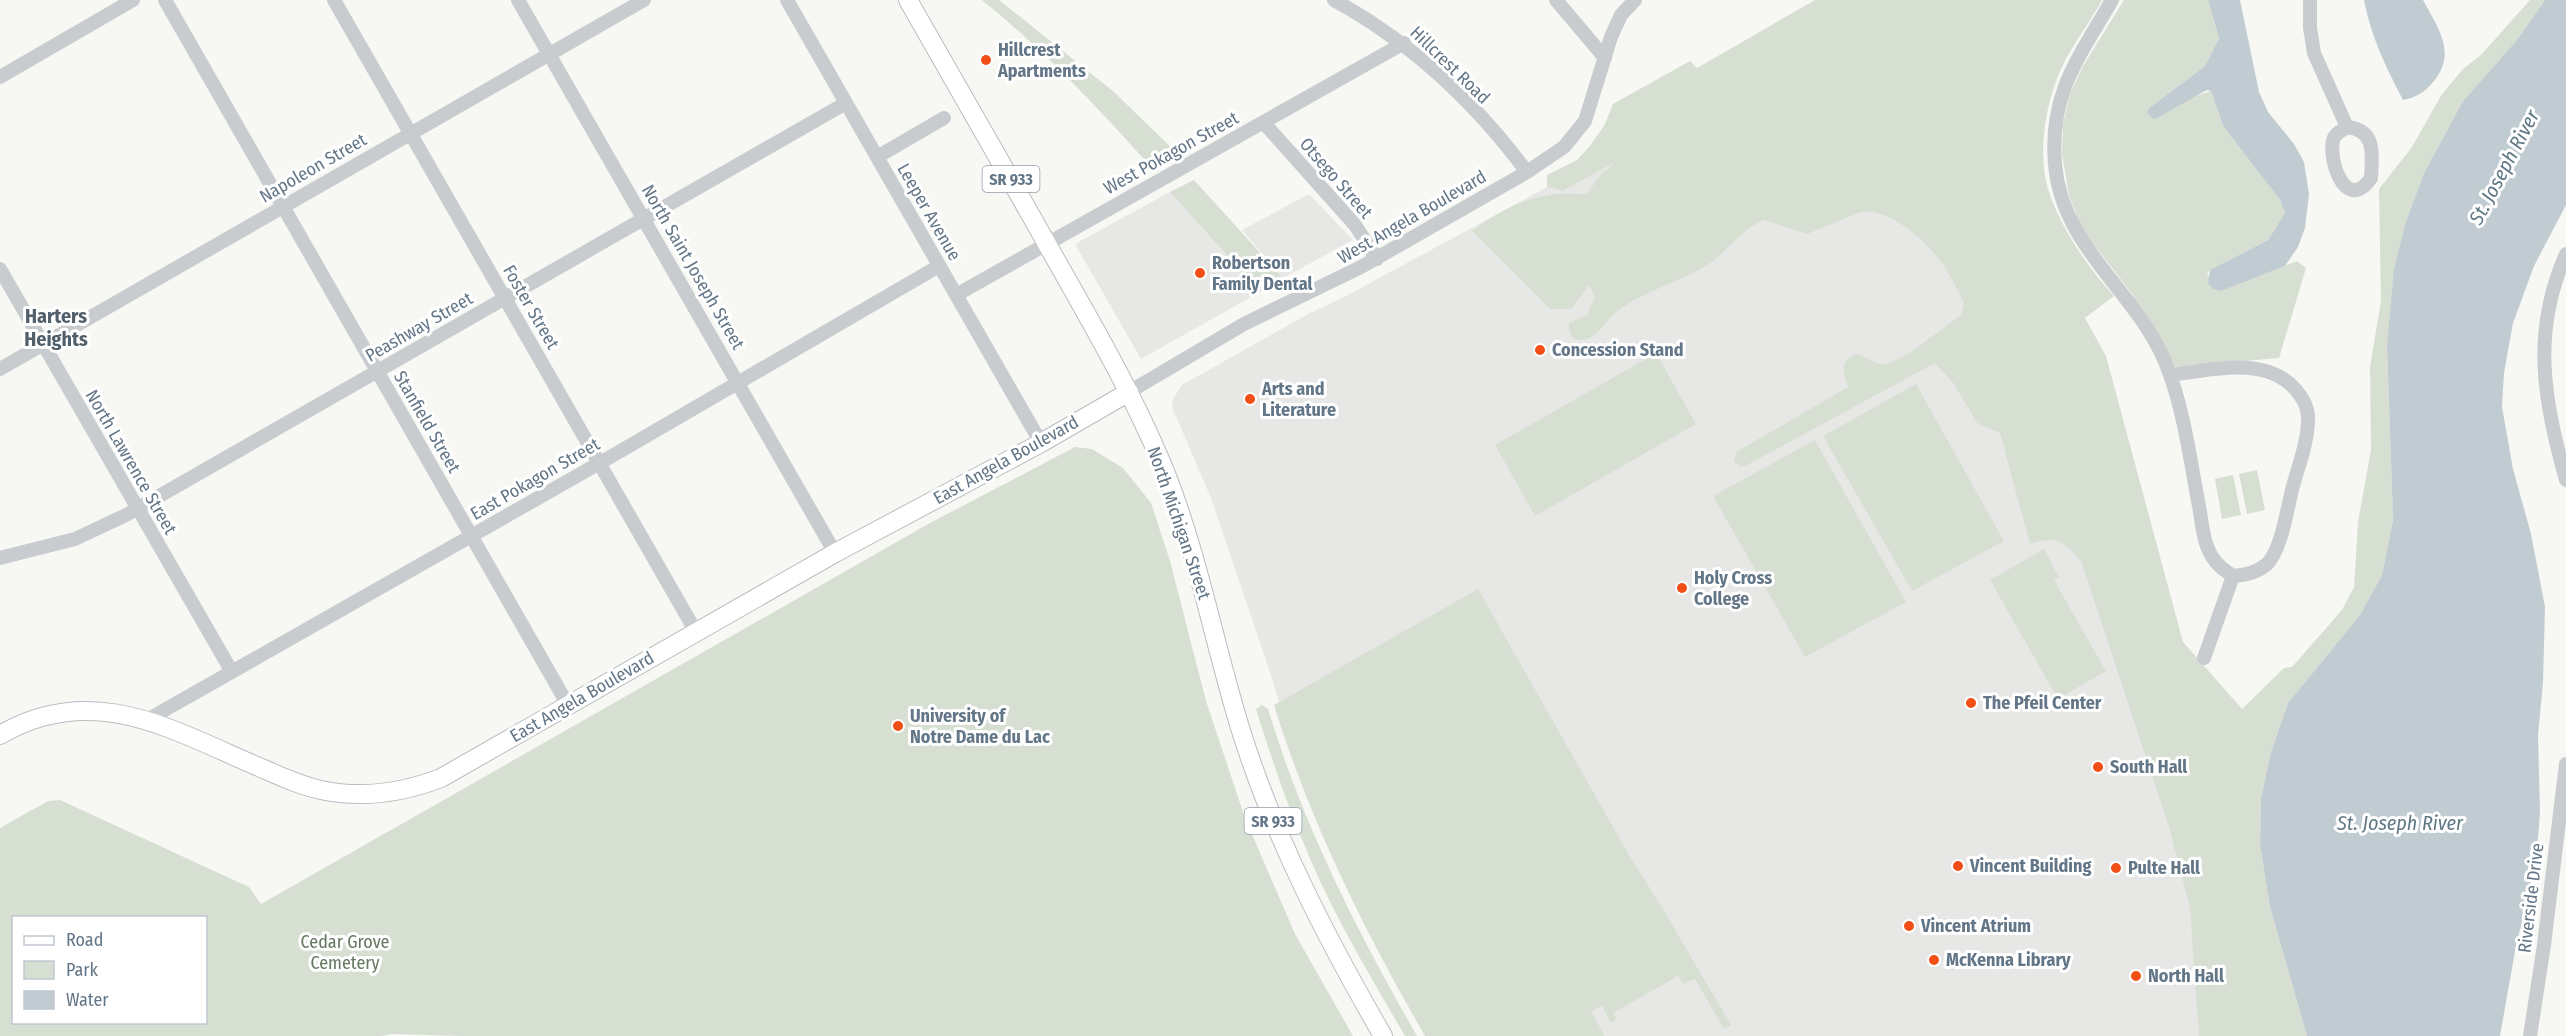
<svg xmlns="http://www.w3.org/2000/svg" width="2566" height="1036" viewBox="0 0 2566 1036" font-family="'Fira Sans Condensed',sans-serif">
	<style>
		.built { fill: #e7e8e6 }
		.green { fill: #d7dfd3; fill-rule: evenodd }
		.water { fill: #c1ccd2 }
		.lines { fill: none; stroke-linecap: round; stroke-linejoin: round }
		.major-casing { stroke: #b9bdc1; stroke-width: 20 }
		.minor { stroke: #c9cccf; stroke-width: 14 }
		.major { stroke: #fff; stroke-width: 18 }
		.poi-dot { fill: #f34e16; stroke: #fff; stroke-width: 2 }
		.labels { text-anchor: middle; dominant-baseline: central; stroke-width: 6; stroke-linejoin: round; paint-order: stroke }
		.shield { fill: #fff; stroke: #929fab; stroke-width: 1.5 }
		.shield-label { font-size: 16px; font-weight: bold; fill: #637687 }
		.poi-label { font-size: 18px; font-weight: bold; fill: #637687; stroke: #fff; text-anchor: start }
		.street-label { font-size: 18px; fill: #637687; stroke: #fff }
		.park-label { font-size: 18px; fill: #63785e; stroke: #fff }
		.water-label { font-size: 20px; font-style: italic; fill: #5f7883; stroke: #fff }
		.neighbourhood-label { font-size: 20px; font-weight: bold; fill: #515f6b; stroke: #fff }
	</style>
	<rect width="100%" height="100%" fill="#f7f7f3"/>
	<path class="built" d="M1910,0L2007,162L2270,907L2305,1036H1426L1295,760L1272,678L1211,498L1172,407L1173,399L1182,385L1308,314L1346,296L1547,187L1563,191Z
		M1170,192L1260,292L1141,359L1075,244Z
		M1309,194L1353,240L1283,278L1242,230Z"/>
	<path class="green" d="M982,0H999L1114,92L1179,155L1152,168C1099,109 1044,50 982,0Z
		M1815,0H2102C2089,24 2071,46 2060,71C2045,106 2037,155 2049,192C2061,228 2088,268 2114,296L2085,318L2106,356L2183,642L2242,709L2284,668L2292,667L2342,610L2354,587L2358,522L2371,450L2370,367L2381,301L2379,189L2412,147L2442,94L2464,68L2481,55L2530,0H2545L2517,40L2463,101L2424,173L2406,221L2387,345L2393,520L2382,575L2360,615L2288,703L2271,752L2261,798L2260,845L2270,907L2307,1036H2199L2190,908L2169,827L2081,561C2064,542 2056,535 2030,544L2000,433L1977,423L1954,384L1935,363L1749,464L1741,467L1734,461L1736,452L1848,387C1842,371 1839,360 1858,354C1867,357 1873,364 1884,364C1900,364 1946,325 1961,315L1964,303C1956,288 1949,271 1938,258C1921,237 1890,209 1861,212L1807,234L1764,220C1744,227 1725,254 1706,266C1677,284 1638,292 1612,316C1603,325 1595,341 1580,340C1570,339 1568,330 1569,323L1587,315L1595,297L1589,285L1571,309H1550L1472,231C1506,206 1543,188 1586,195L1601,174L1614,163L1563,191L1547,187V175L1577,160L1589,147L1604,126L1613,104L1690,61L1697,68Z
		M2124,0H2208L2219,38L2205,66L2149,108L2147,112L2211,91L2223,126L2280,200L2285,213L2268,240L2210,270L2207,274L2221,291L2297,261L2306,268L2279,358L2175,367L2132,294L2082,229L2069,195L2062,154L2063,124L2070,94L2083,66Z
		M1194,180L1283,278L1260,292L1170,192Z
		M1656,353L1696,424L1535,516L1495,445Z
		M1916,384L2004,541L1912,591L1823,436Z
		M1815,440L1906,602L1805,657L1713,496Z
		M1075,447L1092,449L1123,468L1151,503L1170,561L1206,701L1245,818L1295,934L1353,1036H462L392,1034L381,1036H0V828L48,801L60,800L249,887L261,904L930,523ZM14,918H206V1022H14Z
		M2257,470L2265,510L2247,514L2239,474Z
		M2233,475L2241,515L2222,519L2215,479Z
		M2044,549L2059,577L2054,580L2106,671L2058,699L1990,580Z
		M1478,589L1629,855L1663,909L1731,1025L1724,1029L1695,979L1683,984L1678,976L1613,1013L1616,1019L1611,1023L1602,1006L1591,1011L1605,1036H1425C1364,930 1310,822 1274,705Z
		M1262,705L1268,709C1303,825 1357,931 1417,1036H1405C1372,979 1338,923 1312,863C1290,813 1272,761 1256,709Z"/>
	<path class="water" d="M2208,0H2240L2259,92L2268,112L2294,144L2304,162L2309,194L2305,228L2298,247L2285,266L2221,291L2213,289L2208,283L2210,270L2268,240L2285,213L2280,200L2223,126L2211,91L2207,90L2157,118L2153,119L2147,112L2149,108L2205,66L2219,38Z
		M2364,0H2423C2438,28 2457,52 2434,81C2426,91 2416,98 2403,100C2385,65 2372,39 2364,0Z
		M2545,0H2566V205L2534,266L2513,323L2504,373L2502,407L2513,469L2531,534L2545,607L2543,682L2538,735L2540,812L2537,851L2527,907L2517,940L2500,1036H2307L2270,907L2260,845L2261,798L2271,752L2288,703L2360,615L2382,575L2393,520L2387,345L2394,269L2406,221L2424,173L2463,101L2517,40Z"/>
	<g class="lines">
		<g class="major-casing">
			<path id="major" d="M908,0C958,87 1007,173 1056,260C1094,327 1132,393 1162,464C1198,551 1214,645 1242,734C1276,841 1327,939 1383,1036
				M0,735C95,679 177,733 266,770C284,778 302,786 321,790C363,799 402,793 441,778L835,553L1041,443L1129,392"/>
		</g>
		<path class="minor" d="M165,0L568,705
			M334,0L696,632
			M518,0L835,553
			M787,0L1041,443
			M1334,0C1411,42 1475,102 1527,172
			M1556,0L1605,58
			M2112,0C2079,58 2049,93 2055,164C2062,251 2142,294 2169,372C2184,413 2190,458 2198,501C2202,519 2202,542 2213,558C2218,566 2225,571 2233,576C2245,575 2257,573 2267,564C2282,549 2287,508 2293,486C2299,464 2309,439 2308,415C2307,406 2302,397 2296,390C2266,355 2211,370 2171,375
			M2310,0V28L2314,53L2347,127C2343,130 2338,132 2335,136C2325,151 2344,217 2371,178C2372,155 2377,130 2347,127
			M0,77L133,0
			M1264,123L1355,225L1377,259
			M877,157L944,118
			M2566,254C2531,333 2544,400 2566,480
			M0,269L232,672
			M956,295L1404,43
			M0,369L644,0
			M1129,392L1244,324L1361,267L1527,172L1564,147L1585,121L1611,37L1621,15L1635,0
			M0,558L75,539L126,515L846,103
			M2204,658L2233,576
			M147,720L612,456L939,266
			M2530,1036L2544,945L2566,764"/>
		<use href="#major" class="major"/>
	</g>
	<g class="poi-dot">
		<circle cx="986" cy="60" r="6"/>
		<circle cx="1200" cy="273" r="6"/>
		<circle cx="1540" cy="350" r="6"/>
		<circle cx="1250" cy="399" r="6"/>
		<circle cx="1682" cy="588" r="6"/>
		<circle cx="1971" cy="703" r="6"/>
		<circle cx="898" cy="726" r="6"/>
		<circle cx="2098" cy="767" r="6"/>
		<circle cx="1958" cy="866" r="6"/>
		<circle cx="2116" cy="868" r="6"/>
		<circle cx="1909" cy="926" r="6"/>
		<circle cx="1934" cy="960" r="6"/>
		<circle cx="2136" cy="976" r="6"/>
	</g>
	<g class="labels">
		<g class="shield">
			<rect x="982.5" y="166" width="57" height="26" rx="4.5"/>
			<rect x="1244.5" y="808" width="57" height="26" rx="4.5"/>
		</g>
		<g class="shield-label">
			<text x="1011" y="179">SR 933</text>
			<text x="1273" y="821">SR 933</text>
		</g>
		<g class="poi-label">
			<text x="998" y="50">Hillcrest<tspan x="998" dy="21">Apartments</tspan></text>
			<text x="1212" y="263">Robertson<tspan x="1212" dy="21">Family Dental</tspan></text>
			<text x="1552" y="350">Concession Stand</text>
			<text x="1262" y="389">Arts and<tspan x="1262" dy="21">Literature</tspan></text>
			<text x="1694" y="578">Holy Cross<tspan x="1694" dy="21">College</tspan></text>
			<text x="1983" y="703">The Pfeil Center</text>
			<text x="910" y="716">University of<tspan x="910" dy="21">Notre Dame du Lac</tspan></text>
			<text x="2110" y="767">South Hall</text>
			<text x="1970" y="866">Vincent Building</text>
			<text x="2128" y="868">Pulte Hall</text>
			<text x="1921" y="926">Vincent Atrium</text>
			<text x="1946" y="960">McKenna Library</text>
			<text x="2148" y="976">North Hall</text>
		</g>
		<g class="street-label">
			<text transform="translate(1450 65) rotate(44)">Hillcrest Road</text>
			<text transform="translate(1171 153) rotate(-29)">West Pokagon Street</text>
			<text transform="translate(313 168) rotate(-30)">Napoleon Street</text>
			<text transform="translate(1336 178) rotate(49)">Otsego Street</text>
			<text transform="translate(929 212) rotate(60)">Leeper Avenue</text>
			<text transform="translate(1412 217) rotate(-30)">West Angela Boulevard</text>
			<text transform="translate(693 267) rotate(60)">North Saint Joseph Street</text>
			<text transform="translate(531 307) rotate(60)">Foster Street</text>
			<text transform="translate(419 327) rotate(-30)">Peashway Street</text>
			<text transform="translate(427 422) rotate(60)">Stanfield Street</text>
			<text transform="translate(1006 460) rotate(-29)">East Angela Boulevard</text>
			<text transform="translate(131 462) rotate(60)">North Lawrence Street</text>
			<text transform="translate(535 479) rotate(-30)">East Pokagon Street</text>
			<text transform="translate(1179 523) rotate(71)">North Michigan Street</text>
			<text transform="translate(582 697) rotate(-30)">East Angela Boulevard</text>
			<text transform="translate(2531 898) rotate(-83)">Riverside Drive</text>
		</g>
		<g class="park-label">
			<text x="345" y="942">Cedar Grove<tspan x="345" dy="21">Cemetery</tspan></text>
		</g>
		<g class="water-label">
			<text transform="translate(2504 167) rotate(-62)">St. Joseph River</text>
			<text x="2400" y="823">St. Joseph River</text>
		</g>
		<g class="neighbourhood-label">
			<text x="56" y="316">Harters<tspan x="56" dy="23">Heights</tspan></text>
		</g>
	</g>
	<rect x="12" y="916" width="195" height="108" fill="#ffffff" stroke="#c1c8cf" stroke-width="1.5"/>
	<rect x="24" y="936" width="30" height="9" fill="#ffffff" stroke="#c1c8cf" stroke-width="1.5"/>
	<text x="66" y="946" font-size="18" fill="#637687">Road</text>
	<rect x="24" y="961" width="30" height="18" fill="#d7dfd3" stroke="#c1c8cf" stroke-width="1.5"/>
	<text x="66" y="976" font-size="18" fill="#637687">Park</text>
	<rect x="24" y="991" width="30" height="18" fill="#c1ccd2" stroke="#c1c8cf" stroke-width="1.5"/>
	<text x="66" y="1006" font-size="18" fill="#637687">Water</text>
</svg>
